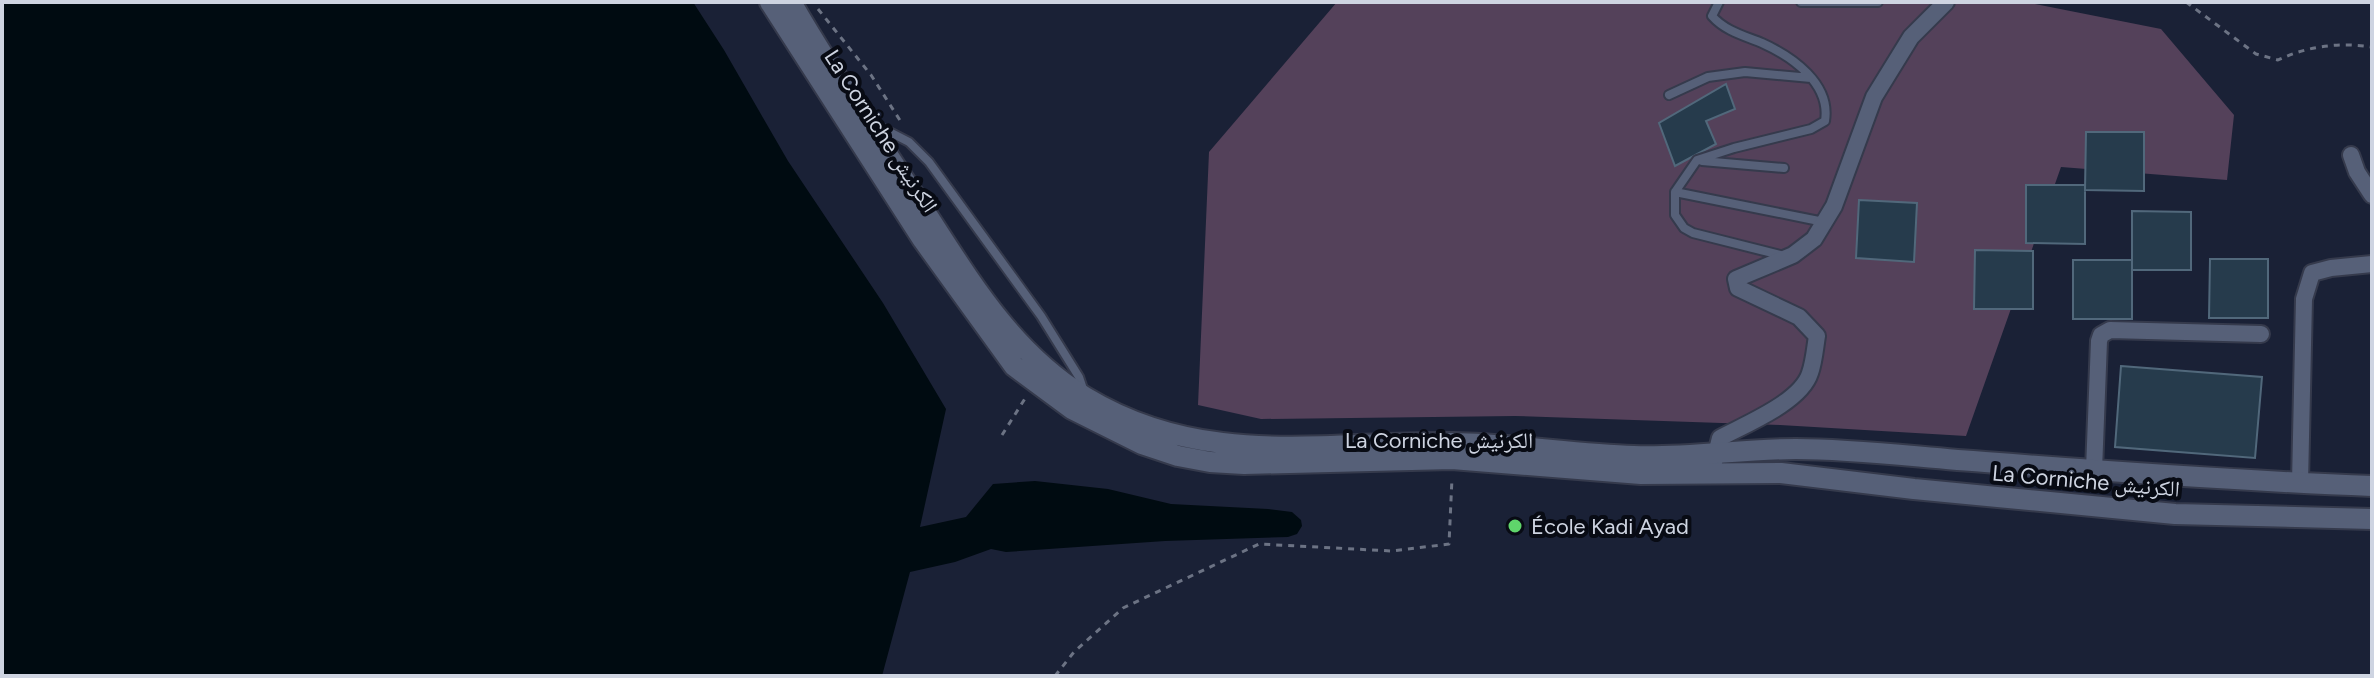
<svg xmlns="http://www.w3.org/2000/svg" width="2374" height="678" viewBox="0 0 2374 678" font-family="Figtree,'Noto Naskh Arabic',sans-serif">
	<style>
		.green { fill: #54415a }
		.water { fill: #000b11 }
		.building { fill: #263b4c; stroke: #51687b; stroke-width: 2 }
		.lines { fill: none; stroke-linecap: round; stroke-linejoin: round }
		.service-casing { stroke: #353a4c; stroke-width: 12 }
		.minor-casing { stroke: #353a4c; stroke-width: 20 }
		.secondary-casing { stroke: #353a4c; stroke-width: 24 }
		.path { stroke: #6c7384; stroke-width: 3; stroke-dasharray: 6 6; stroke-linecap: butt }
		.service { stroke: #566078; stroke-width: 8 }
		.minor { stroke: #566078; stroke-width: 16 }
		.secondary { stroke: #566078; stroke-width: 20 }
		.poi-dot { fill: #5fd56b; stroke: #080b14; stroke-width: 3 }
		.labels { text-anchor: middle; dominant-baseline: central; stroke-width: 8; stroke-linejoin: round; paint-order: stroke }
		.street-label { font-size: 22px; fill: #ced4e1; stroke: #080b14 }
		.poi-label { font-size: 22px; fill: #ced4e1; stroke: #080b14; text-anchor: start }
	</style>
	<rect width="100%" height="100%" fill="#1a2136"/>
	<path class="green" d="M1337,2H2035V4L2161,29L2234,115L2227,180L2061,167L1966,436L1780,425L1515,416L1261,419L1198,405L1209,152Z"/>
	<path class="water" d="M2,2H693L724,50L788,161L883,303L946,409L920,527L966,517L993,484L1035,481L1108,489L1171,504L1268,509L1292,512L1301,520L1302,526L1297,534L1288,537L1165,541L1006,552L991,549L955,562L910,572L882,676H2Z"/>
	<path class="building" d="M1726,84L1735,109L1706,121L1716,144L1675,166L1659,123Z
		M2086,132H2144V191L2085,190Z
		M2026,185H2085V244L2026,243Z
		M1859,200L1917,203L1914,262L1856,258Z
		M2132,211L2191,212V270H2132Z
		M1975,250L2033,251V309H1974Z
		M2210,259H2268V318H2209Z
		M2073,260H2132V319H2073Z
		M2121,366L2262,377L2255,458L2115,447Z"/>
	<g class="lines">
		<g class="service-casing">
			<path id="service" d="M1719,2L1712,16C1725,31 1745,36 1762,43C1793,57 1831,84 1825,121L1811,129L1734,148L1697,160L1675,192V215L1684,228L1693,233L1784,256
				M1801,2H1878
				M1669,95L1708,77L1745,72L1811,78
				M874,124L909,142L929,162L1041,316L1079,377L1084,392
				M1702,161L1784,168
				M1675,192L1824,222"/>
		</g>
		<g class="minor-casing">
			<path id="minor" d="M2351,155L2357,172L2372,195
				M1714,462L1720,438C1746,424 1801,402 1810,373C1814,362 1815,348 1817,336L1799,317L1738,288L1736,279L1793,255L1814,239L1834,206L1874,97L1911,37L1946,2
				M2094,470L2099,341L2101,335L2110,330L2261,334
				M2300,483L2304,299L2312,273L2331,268L2372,264"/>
		</g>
		<g class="secondary-casing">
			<path id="secondary" d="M770,2L923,240L1014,366L1072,409L1142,444L1178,456L1210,462L1244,464L1452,459L1641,474L1781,473L1914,489L2175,514L2372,519
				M791,2C828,67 871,129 912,192C963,268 1005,348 1085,397C1204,469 1322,441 1454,443C1514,444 1574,454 1634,456C1688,458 1742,449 1796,449C1859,449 1923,458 1985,462C2114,472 2243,481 2372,486"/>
		</g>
		<path class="path" d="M2186,2L2256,54L2278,60C2308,46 2339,42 2372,47
			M818,9L871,75L903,125
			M1002,435L1026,397
			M1055,676L1074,652L1123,608L1259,544L1392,551L1449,544L1452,478"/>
		<use href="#service" class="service"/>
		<use href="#minor" class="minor"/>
		<use href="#secondary" class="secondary"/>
	</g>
	<circle class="poi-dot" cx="1515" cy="526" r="8"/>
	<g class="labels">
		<g class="street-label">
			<text transform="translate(881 131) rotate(57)">La Corniche الكرنيش</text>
			<text x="1439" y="440">La Corniche الكرنيش</text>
			<text transform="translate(2086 481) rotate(5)">La Corniche الكرنيش</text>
		</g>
		<g class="poi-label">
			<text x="1531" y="526">École Kadi Ayad</text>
		</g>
	</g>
	<rect width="2374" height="678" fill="none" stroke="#ced4e1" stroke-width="8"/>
</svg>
